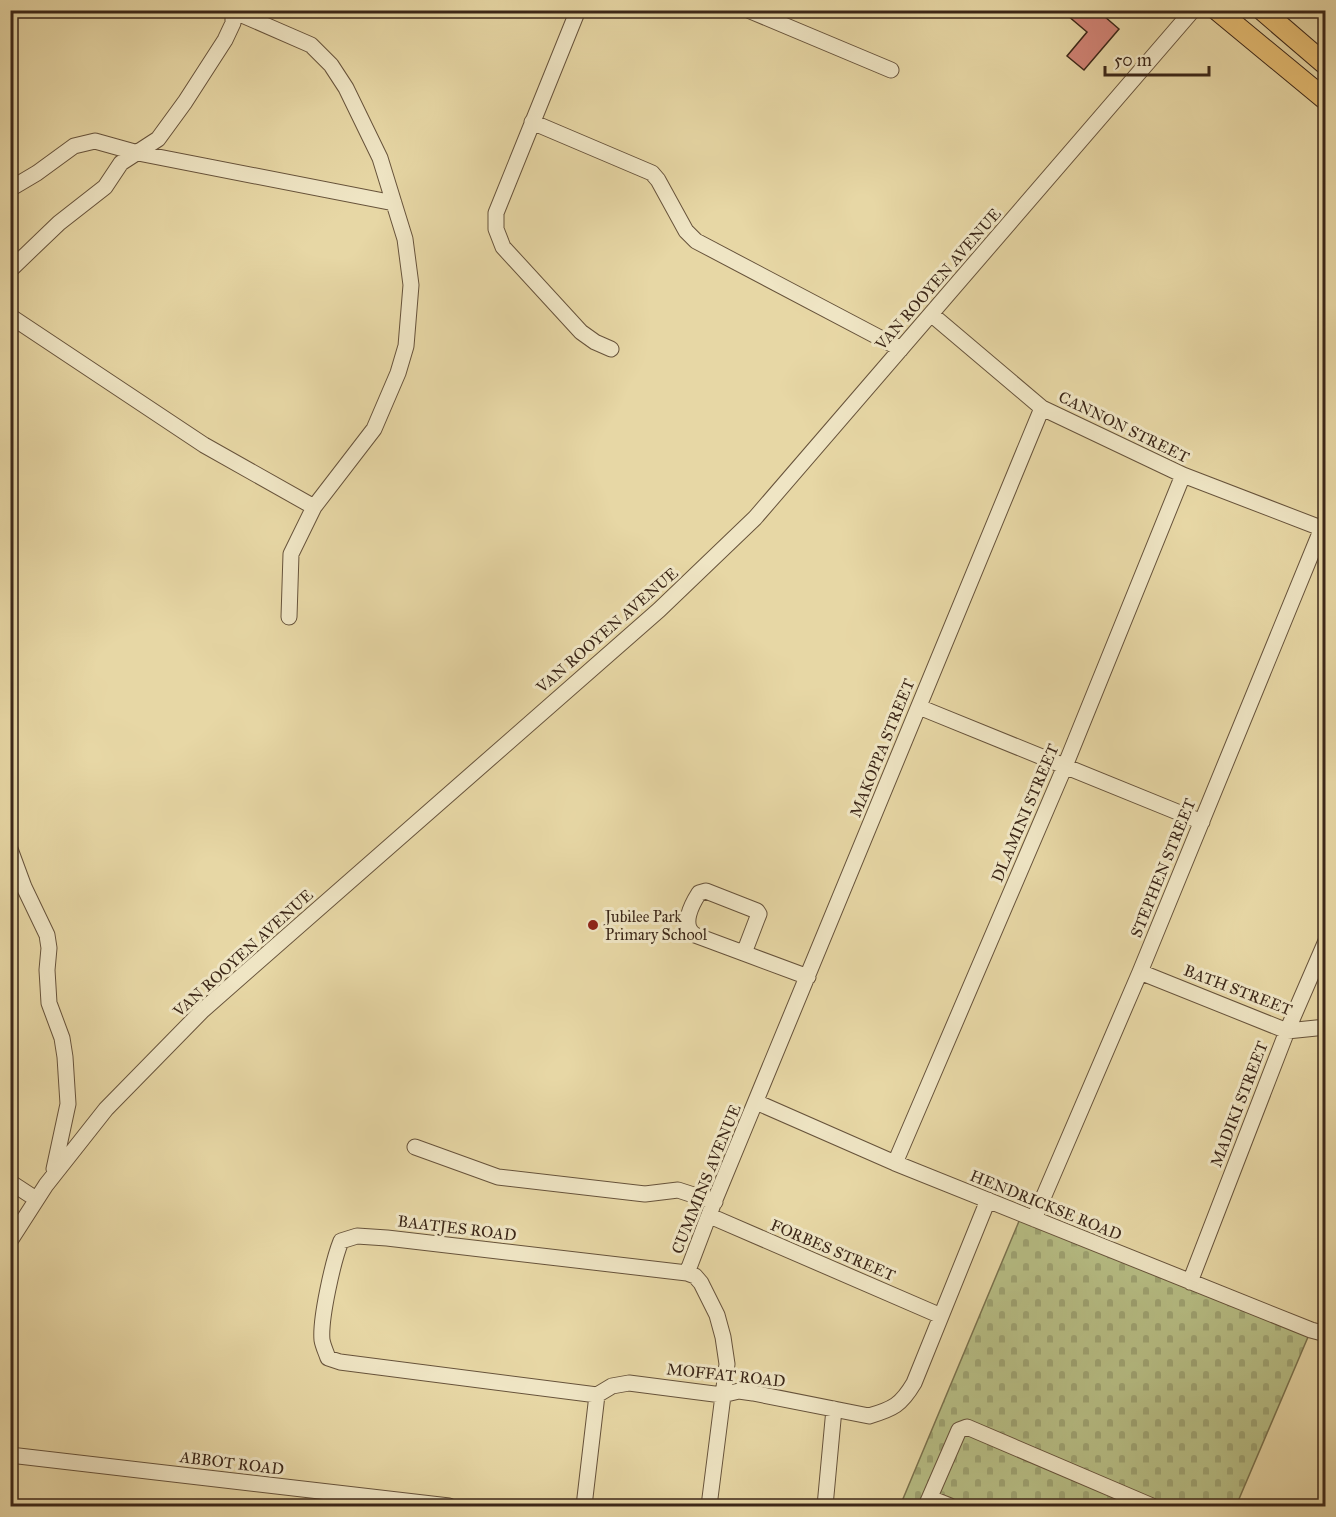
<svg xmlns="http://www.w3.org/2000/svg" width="1336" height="1517" viewBox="0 0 1336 1517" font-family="'IM FELL Great Primer',serif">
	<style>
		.cemetery { fill: url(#cemetery-stones); stroke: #7a724e; stroke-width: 1.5 }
		.building { fill: #d28477; stroke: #3c2718; stroke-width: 1.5 }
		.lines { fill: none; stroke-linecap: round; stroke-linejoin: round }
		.minor-casing { stroke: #67533b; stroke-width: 17 }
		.major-casing { stroke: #3c2718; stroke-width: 22 }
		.minor { stroke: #efe5c4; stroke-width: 15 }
		.major { stroke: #e4bc72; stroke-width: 20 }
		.poi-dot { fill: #8f2418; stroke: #efe5c4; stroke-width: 2 }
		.labels { text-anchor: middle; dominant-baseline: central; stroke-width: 6; stroke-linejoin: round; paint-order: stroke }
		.street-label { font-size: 16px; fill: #3c2718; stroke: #efe5c4 }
		.poi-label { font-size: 16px; fill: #3c2718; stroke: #efe5c4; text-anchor: start }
	</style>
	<defs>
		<pattern id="cemetery-stones" width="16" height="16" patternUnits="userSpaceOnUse" patternTransform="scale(1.5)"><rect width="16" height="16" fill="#b7be85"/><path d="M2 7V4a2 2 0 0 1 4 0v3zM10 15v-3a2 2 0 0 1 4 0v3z" fill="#9ea372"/></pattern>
	</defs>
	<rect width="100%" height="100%" fill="#e7d7a5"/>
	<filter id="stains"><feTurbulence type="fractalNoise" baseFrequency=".00333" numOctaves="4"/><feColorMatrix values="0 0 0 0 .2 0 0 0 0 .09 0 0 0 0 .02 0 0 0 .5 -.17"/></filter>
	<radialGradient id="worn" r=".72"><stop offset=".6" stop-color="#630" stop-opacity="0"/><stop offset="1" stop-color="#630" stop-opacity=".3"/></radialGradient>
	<path class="cemetery" d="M1022,1214L1311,1330L1236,1506H900Z"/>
	<path class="building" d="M1061,10H1097L1119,29L1084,70L1067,56L1087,32Z"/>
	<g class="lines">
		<g class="minor-casing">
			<path id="minor" d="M578,10L496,213V229L503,247L581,332L595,342L611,349
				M748,10L891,70
				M1324,10L1326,12
				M233,11L311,45L331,65L346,88L380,158L405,239L411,285L406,346L398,373L374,429L314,507L291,554L289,617
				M532,122L652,173L658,180L686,231L696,241L901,349
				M10,189L37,173L74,146L95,141L138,153L394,203
				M10,270L59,223L105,187L121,163L158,139L185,102L225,40L233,23V10
				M931,314L1042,408L1183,475L1326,530
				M10,316L204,445L314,507
				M919,707L1202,822
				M10,849L24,887L47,935L49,948L47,970L49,1003L62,1038L65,1057L68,1104L54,1169
				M744,953L757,919L759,914L757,911L706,891L699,893C692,904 680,926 695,935C733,949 770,963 808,977
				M1140,972L1287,1031L1326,1027
				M756,1102L895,1163L1311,1330L1326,1334
				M415,1147L498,1177L645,1194L678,1190L715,1202
				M895,1163L1065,766L1183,475
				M10,1182L36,1199
				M710,1216L941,1316
				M1034,1219L1140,972L1322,528
				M10,1241L46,1185L106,1109L203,1010L659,610L755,518L1193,10
				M687,1273L387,1238L357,1236L341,1241C333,1261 320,1319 322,1340C323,1346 326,1352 328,1358L340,1362L597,1395L612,1386L629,1383L722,1395L739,1391L753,1393L869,1416C893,1409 901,1405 914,1383L988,1200
				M1190,1282L1287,1031L1326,941
				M10,1455L449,1506
				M930,1498L950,1506
				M584,1506L597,1395
				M709,1506L727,1364L723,1337L717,1315L701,1283L695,1276L687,1273L712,1207L1042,408
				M825,1506L834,1409
				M926,1506L959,1430L967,1427L1152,1506"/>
		</g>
		<g class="major-casing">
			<path id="major" d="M1217,10L1326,100
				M1262,10L1326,65"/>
		</g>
		<use href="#minor" class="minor"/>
		<use href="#major" class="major"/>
	</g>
	<circle class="poi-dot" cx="593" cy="925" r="6"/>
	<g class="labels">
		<g class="street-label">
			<text transform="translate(938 279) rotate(-49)">VAN ROOYEN AVENUE</text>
			<text transform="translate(1124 427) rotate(26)">CANNON STREET</text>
			<text transform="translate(607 630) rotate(-41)">VAN ROOYEN AVENUE</text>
			<text transform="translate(882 748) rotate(-68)">MAKOPPA STREET</text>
			<text transform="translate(1025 813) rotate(-67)">DLAMINI STREET</text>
			<text transform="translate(1163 868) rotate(-68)">STEPHEN STREET</text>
			<text transform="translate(243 953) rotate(-42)">VAN ROOYEN AVENUE</text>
			<text transform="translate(1238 990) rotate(21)">BATH STREET</text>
			<text transform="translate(1239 1104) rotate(-69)">MADIKI STREET</text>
			<text transform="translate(706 1179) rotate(-68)">CUMMINS AVENUE</text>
			<text transform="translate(1046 1205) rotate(22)">HENDRICKSE ROAD</text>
			<text transform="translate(457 1228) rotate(7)">BAATJES ROAD</text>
			<text transform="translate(833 1250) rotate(23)">FORBES STREET</text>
			<text transform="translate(726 1375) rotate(6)">MOFFAT ROAD</text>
			<text transform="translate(232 1463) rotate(7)">ABBOT ROAD</text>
		</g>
		<g class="poi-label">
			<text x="605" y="916">Jubilee Park<tspan x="605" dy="18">Primary School</tspan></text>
		</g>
	</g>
	<rect width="1336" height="1517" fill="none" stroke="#e7d7a5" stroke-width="36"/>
	<rect x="12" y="12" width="1312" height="1493" fill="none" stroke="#3c2718" stroke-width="3"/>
	<rect x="18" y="18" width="1300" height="1481" fill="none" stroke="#3c2718" stroke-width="1.5"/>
	<path d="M1105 66v9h104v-9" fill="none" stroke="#3c2718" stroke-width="3"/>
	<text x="1114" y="66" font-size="18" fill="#3c2718" stroke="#efe5c4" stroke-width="4.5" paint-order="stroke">50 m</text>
	<rect width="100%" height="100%" filter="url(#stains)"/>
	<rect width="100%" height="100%" fill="url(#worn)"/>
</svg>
